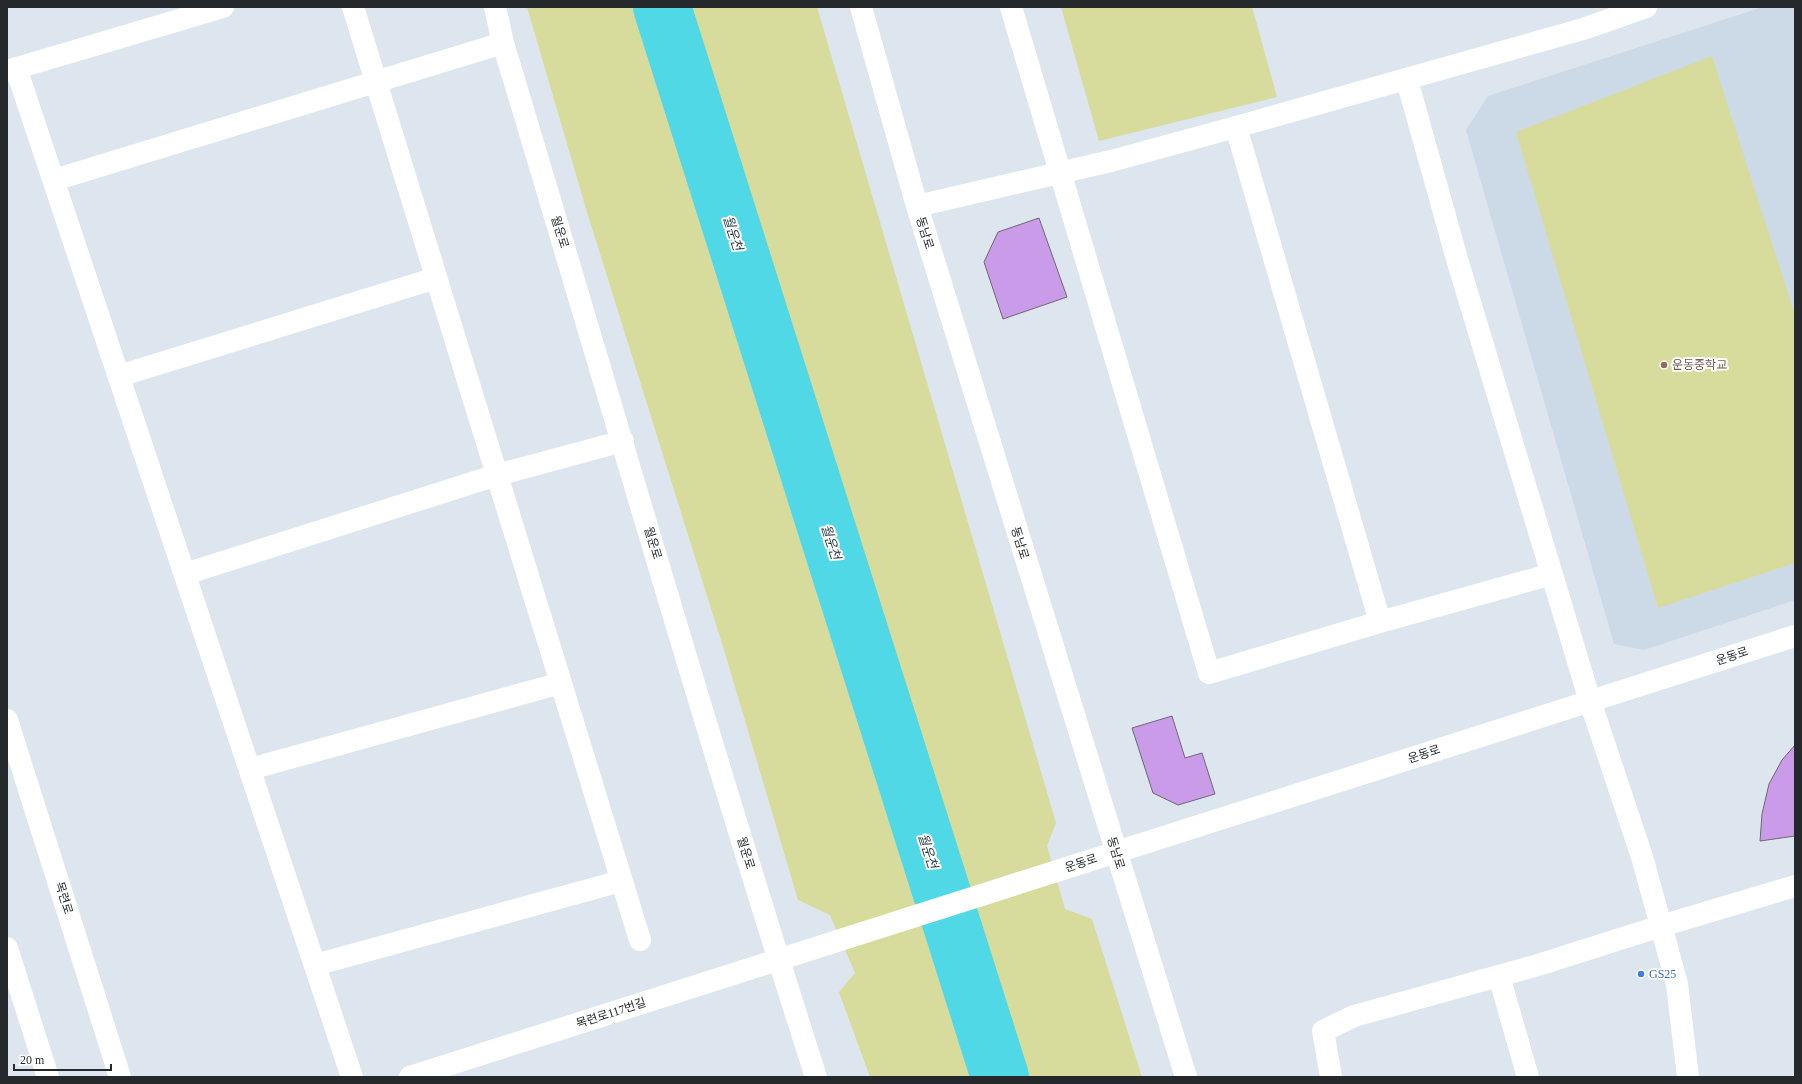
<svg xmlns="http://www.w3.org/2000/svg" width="1802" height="1084" viewBox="0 0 1802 1084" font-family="'Times New Roman','Noto Sans KR',serif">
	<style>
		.built { fill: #ccdae8 }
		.green { fill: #d7db9c }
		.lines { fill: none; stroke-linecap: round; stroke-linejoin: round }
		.river { stroke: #50d8e6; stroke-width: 58 }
		.building { fill: #ca9be8; stroke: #6d6870 }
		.minor { stroke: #fff; stroke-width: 22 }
		.education-dot { fill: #8d6e63; stroke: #fff; stroke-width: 1.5 }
		.shop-dot { fill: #3f7fe0; stroke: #fff; stroke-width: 1.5 }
		.labels { text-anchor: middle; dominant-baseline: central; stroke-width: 4; stroke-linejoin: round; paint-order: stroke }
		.street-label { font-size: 12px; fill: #25292c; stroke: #fff }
		.education-label { font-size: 12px; fill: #785e54; stroke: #fff; text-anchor: start }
		.shop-label { font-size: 12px; fill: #366cbe; stroke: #fff; text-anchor: start }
		.water-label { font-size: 13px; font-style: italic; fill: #1f3638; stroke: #fff }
	</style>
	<rect width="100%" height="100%" fill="#dde5ee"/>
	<path class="built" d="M1763,7H1795V600L1644,650L1614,644L1466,130L1488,96Z"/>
	<path class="green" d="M527,7H817L1056,823L1047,846L1065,909L1092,919L1142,1077H870L839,992L855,973L830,915L798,900L725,653L587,212Z
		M1061,7H1252L1277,97L1099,141Z
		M1712,56L1795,315V563L1658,608L1516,132Z"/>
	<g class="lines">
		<path class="river" d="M662,7L1000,1077"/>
	</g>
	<path class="building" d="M1039,218L1067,297L1003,319L984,262L998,232Z
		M1172,716L1185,758L1202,753L1215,794L1178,805L1153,793L1132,728Z
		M1795,745V836L1760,841L1762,814L1769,784L1782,760Z"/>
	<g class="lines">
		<path class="minor" d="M353,7L640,940
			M495,7L503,43C607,388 706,734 816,1077
			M861,7L917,206L1186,1077
			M1011,7L1209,673L1380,622L1552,574
			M16,68L352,1077
			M7,71L223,7
			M1407,80L1457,259L1590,701L1642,857L1677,984L1688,1077
			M1236,127L1380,622
			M54,180L503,43
			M917,206L1111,161L1236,127L1583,29L1646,7
			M119,376L436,278
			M185,574L497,475L623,441
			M7,720L120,1077
			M250,769L561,683
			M7,948L48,1077
			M315,965L621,881
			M1499,976L1528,1077
			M410,1077L1795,636
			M1331,1077L1323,1031L1354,1016L1538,965L1661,926L1795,886"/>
	</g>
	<circle class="education-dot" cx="1664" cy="365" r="4"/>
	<circle class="shop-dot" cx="1641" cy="974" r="4"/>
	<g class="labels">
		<g class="street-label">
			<text transform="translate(560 232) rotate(73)">월운로</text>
			<text transform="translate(925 233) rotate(73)">동남로</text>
			<text transform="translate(653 543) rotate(73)">월운로</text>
			<text transform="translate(1020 543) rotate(73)">동남로</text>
			<text transform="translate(1732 656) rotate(-18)">운동로</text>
			<text transform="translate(1424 754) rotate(-18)">운동로</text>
			<text transform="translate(746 853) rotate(73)">월운로</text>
			<text transform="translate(1116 853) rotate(73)">동남로</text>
			<text transform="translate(1081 863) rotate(-18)">운동로</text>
			<text transform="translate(64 898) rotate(73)">목련로</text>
			<text transform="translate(611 1013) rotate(-18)">목련로117번길</text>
		</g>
		<g class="education-label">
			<text x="1672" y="365">운동중학교</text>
		</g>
		<g class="shop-label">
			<text x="1649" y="974">GS25</text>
		</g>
		<g class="water-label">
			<text transform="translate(733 233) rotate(72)">월운천</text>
			<text transform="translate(831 542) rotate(72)">월운천</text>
			<text transform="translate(928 851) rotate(72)">월운천</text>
		</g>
	</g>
	<rect width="1802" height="1084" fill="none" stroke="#25292c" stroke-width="16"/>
	<path d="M14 1064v6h97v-6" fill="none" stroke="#25292c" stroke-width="2"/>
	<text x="20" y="1064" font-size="12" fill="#25292c" stroke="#ffffff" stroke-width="3" paint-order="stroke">20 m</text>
</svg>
